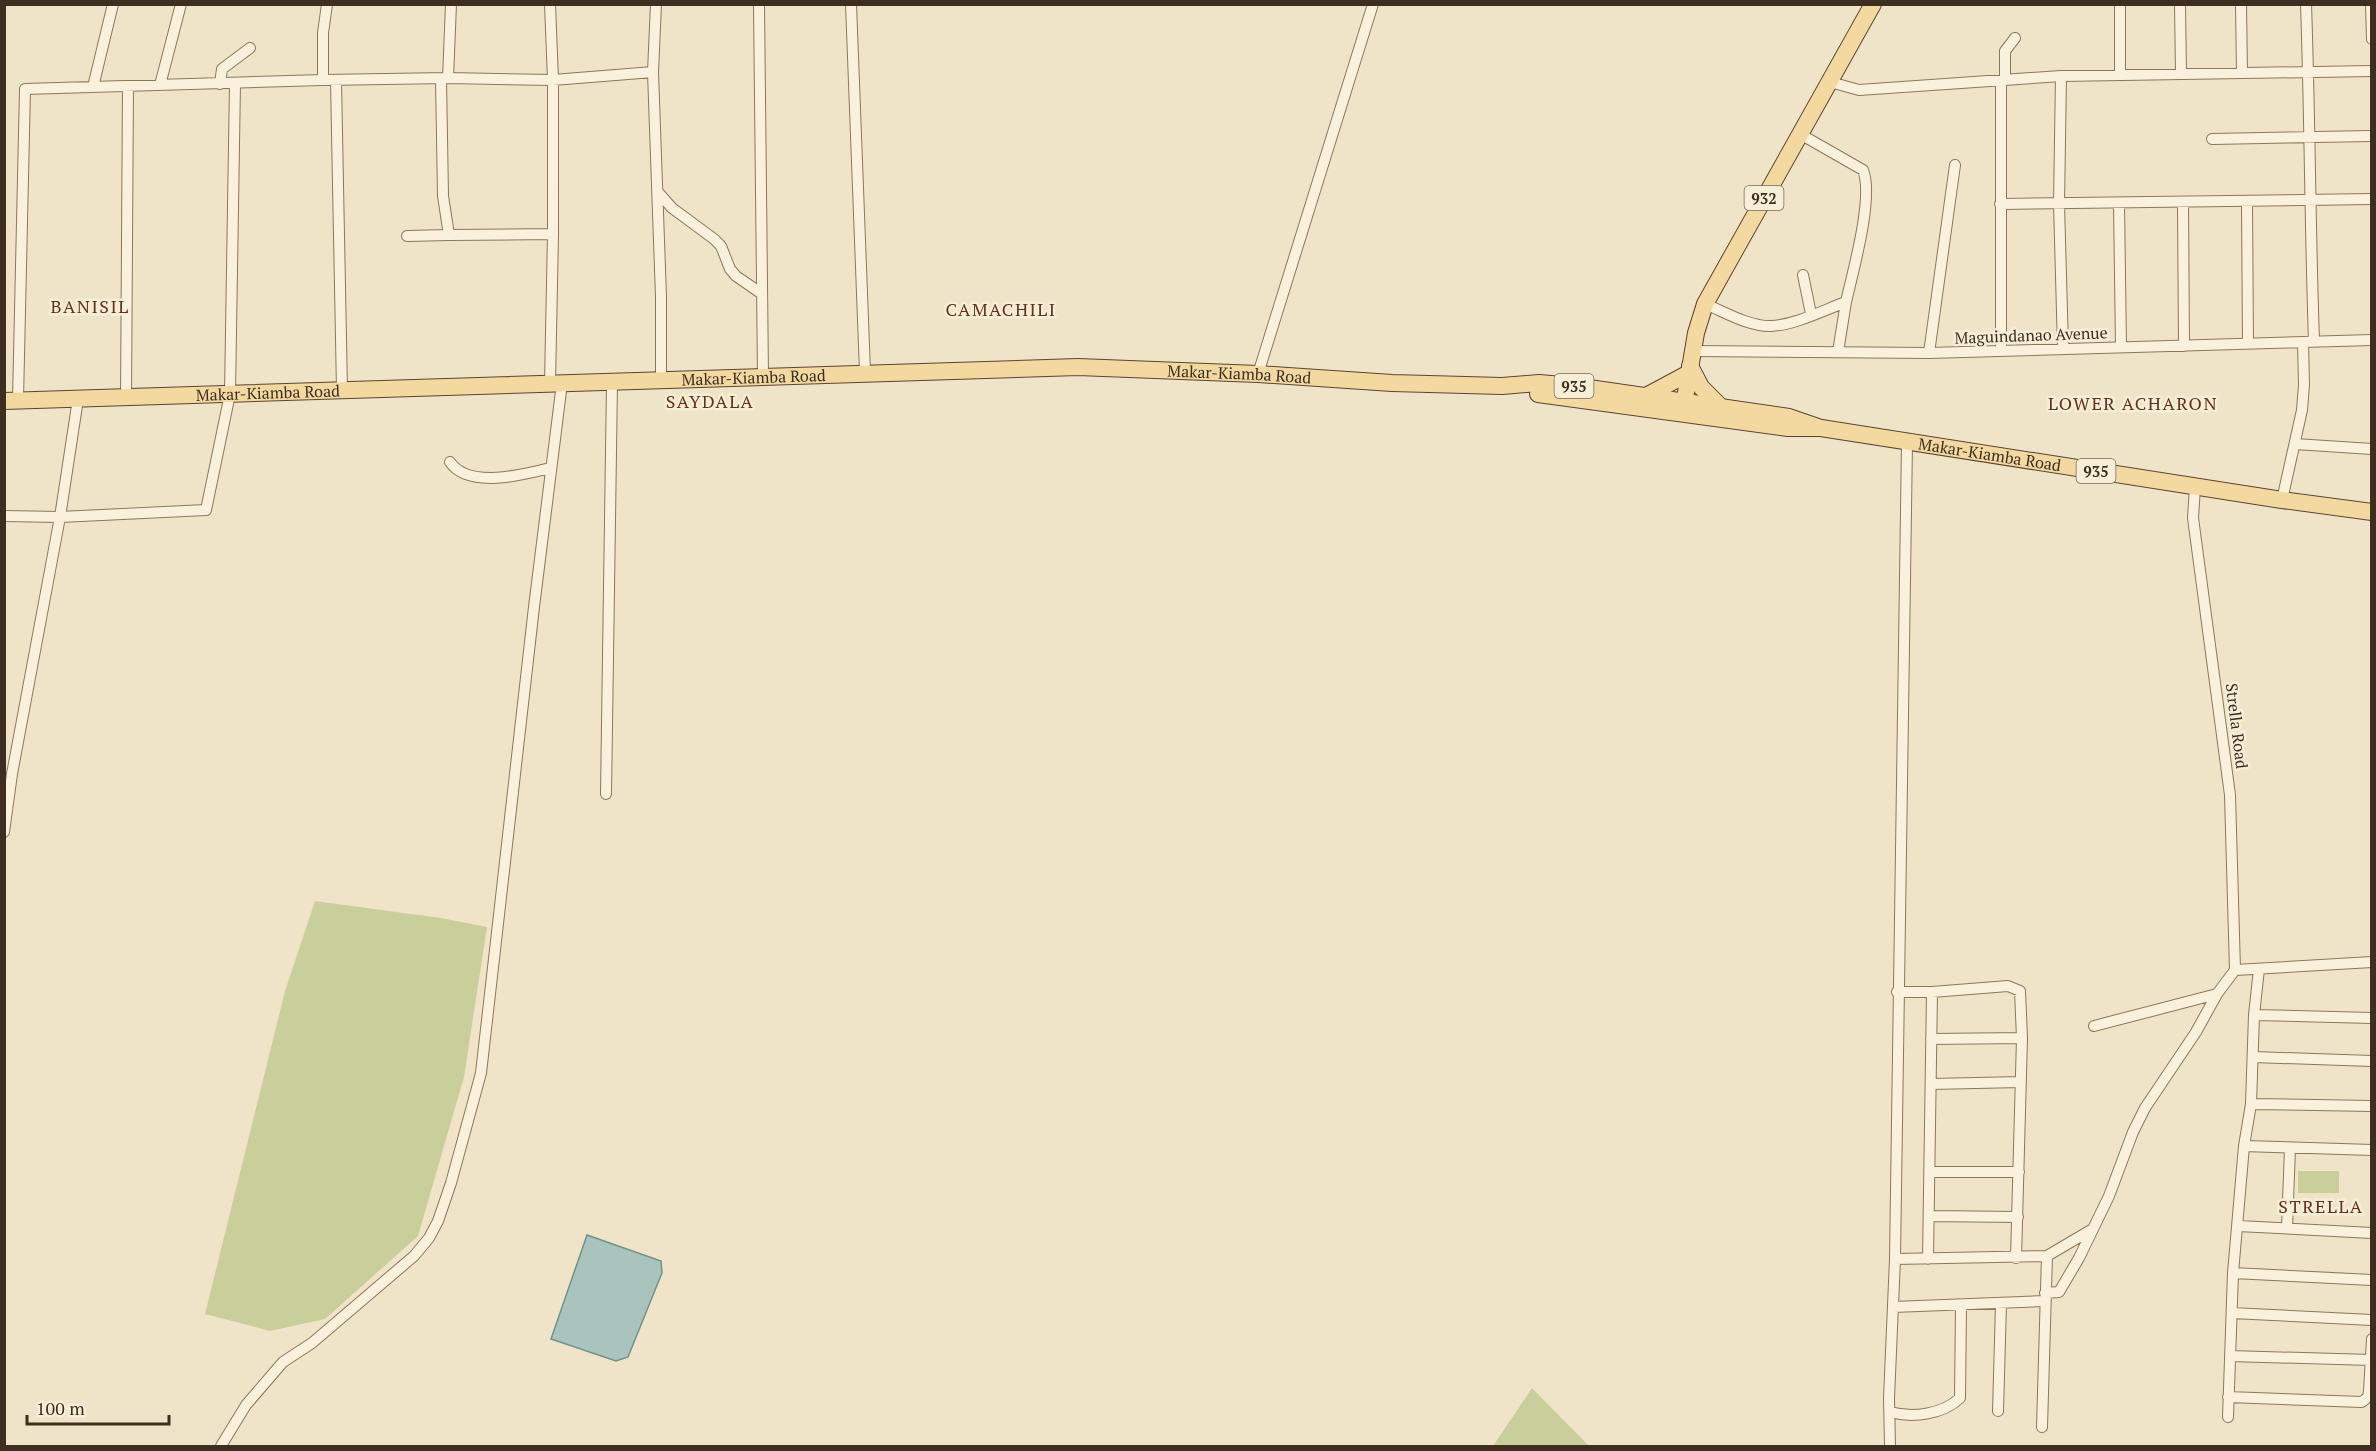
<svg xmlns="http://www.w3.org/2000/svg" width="2376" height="1451" viewBox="0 0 2376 1451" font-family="'PT Serif',serif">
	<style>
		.green { fill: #c9cf9b }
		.water { fill: #a9c4bc; stroke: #6f938a; stroke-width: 1.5 }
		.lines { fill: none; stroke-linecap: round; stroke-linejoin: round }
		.street-casing { stroke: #8d765c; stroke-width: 12 }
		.primary-casing { stroke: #5b4430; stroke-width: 18 }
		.street { stroke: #faf1dc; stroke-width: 10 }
		.primary { stroke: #f3d9a0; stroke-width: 16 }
		.labels { text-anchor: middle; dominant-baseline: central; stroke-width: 5; stroke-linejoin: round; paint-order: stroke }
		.shield { fill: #f7eed8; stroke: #756857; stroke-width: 1.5 }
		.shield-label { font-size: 15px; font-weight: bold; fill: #3d2e20 }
		.street-label { font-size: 16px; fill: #3d2e20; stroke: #f7eed8 }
		.neighbourhood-label { font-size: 18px; letter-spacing: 1.5px; fill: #6b2e1e; stroke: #f7eed8 }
	</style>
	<rect width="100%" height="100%" fill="#f0e4c8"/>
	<path class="green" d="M315,901L441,918L487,927L464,1077L418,1236L325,1319L270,1331L205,1314L285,991Z
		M2298,1171H2339V1193H2298Z
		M1532,1388L1589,1446H1493Z"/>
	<path class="water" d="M587,1235L661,1261L662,1273L628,1357L616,1361L551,1339Z"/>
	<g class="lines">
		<g class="street-casing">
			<path id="street" d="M656,4L653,72L661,297V380
				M759,4L763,376
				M851,4L865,372
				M2120,4V75
				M2180,4L2181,74
				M2241,4L2242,73
				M2306,4C2310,117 2310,229 2314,341
				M2371,4L2372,39
				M2061,76L2059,204L2063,348
				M448,78L451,4
				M441,79L443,196L449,235L553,234
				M323,80V33L327,4
				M2005,80V51L2015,38
				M336,81L342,390
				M2001,81V351
				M1830,82L1859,90L2061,76L2372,71
				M220,84L222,69L250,48
				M160,85L181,4
				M93,87L113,4
				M1800,134L1863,170C1874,197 1853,271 1846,302
				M2212,139L2372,136
				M658,192L672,208L714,239L721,246L730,269L736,276L762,294
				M2183,202L2184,346
				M2247,202L2248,344
				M2119,203L2121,347
				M2000,204L2372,199
				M407,236L449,235
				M1803,275L1811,314
				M1705,304C1725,312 1750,327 1771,326C1795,325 1824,310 1846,302L1838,352
				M1692,351L1929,353L2372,340
				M1929,353L1955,165
				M1258,374L1373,4
				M550,383L553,234V80L550,4
				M126,398L128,86
				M18,400L25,89L323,80L448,78L553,80L653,72
				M2295,444L2372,449
				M450,462C468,489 523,475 550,468
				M2195,487L2193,518L2230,795L2235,970
				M2282,500L2302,410L2304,385L2303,342
				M4,516L60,517L206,510L230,394L235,83
				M606,794L612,383
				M4,832L12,774L60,517L78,399
				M2235,970L2372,962
				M1897,992H1932L2008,986L2020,991L2022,1038L2016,1258
				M2254,1015L2372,1018
				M2094,1026L2217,994
				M1931,1039L2022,1038
				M2253,1057L2372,1061
				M1931,1084L2021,1082
				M2251,1104L2372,1106
				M2244,1146L2372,1150
				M1930,1172H2019
				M1929,1216L2018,1217
				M2238,1226L2372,1233
				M2287,1228L2290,1148
				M1895,1259L2047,1256L2091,1230
				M1928,1259L1932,992
				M2233,1273L2372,1280
				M2045,1293L2059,1292L2079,1258L2109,1196L2133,1132L2145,1108L2196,1032L2217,994L2235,970
				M1893,1307L2045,1301
				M2232,1313L2372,1320
				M2230,1356L2372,1360
				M2228,1397L2362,1402L2368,1397L2369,1391L2372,1339
				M1998,1411L2001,1304
				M1890,1412C1912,1418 1942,1415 1960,1398L1961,1306
				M2228,1417L2233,1273L2244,1146L2251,1104L2254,1015L2259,969
				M2042,1427L2047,1256
				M221,1446L246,1405L283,1362L312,1343L414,1256L429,1238L438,1221L451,1183L481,1073L534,607L562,383
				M1890,1446L1889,1398L1895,1259L1907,442"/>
		</g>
		<g class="primary-casing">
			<g id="primary">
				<path d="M1690,366L1701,387L1721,407"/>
				<path id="s1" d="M1538,394L1788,428H1821L2282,500L2372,512"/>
				<path d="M1646,396L1689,373"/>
				<path id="s2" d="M4,401L1078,367L1258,374L1392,383L1502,386L1539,383L1575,386L1789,417L1821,428"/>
				<path d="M1683,410L1696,333L1705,304L1873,4"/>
			</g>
		</g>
		<use href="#street" class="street"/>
		<use href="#primary" class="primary"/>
	</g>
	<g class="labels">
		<g class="shield">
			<rect x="1744.5" y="186" width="39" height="24" rx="4.5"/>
			<rect x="1554.5" y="374" width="39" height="24" rx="4.5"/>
			<rect x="2076.5" y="459" width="39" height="24" rx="4.5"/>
		</g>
		<g class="shield-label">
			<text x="1764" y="198">932</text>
			<text x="1574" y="386">935</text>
			<text x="2096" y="471">935</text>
		</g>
		<g class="street-label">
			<text transform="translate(2031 335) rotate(-2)">Maguindanao Avenue</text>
			<text stroke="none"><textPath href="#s2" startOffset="1236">Makar-Kiamba Road</textPath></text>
			<text stroke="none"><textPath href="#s2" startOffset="750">Makar-Kiamba Road</textPath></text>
			<text stroke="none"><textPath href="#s2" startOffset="264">Makar-Kiamba Road</textPath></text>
			<text stroke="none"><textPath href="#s1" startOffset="456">Makar-Kiamba Road</textPath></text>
			<text transform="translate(2237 726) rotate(83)">Strella Road</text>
		</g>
		<g class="neighbourhood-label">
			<text x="90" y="306">BANISIL</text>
			<text x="1001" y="309">CAMACHILI</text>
			<text x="710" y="401">SAYDALA</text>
			<text x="2133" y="403">LOWER ACHARON</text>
			<text x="2321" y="1206">STRELLA</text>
		</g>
	</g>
	<rect width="2376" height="1451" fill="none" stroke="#3d2e20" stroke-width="12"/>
	<path d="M27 1415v9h142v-9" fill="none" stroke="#3d2e20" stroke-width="3"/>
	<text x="36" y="1415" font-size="18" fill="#3d2e20" stroke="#f7eed8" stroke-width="4.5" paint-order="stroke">100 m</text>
</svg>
